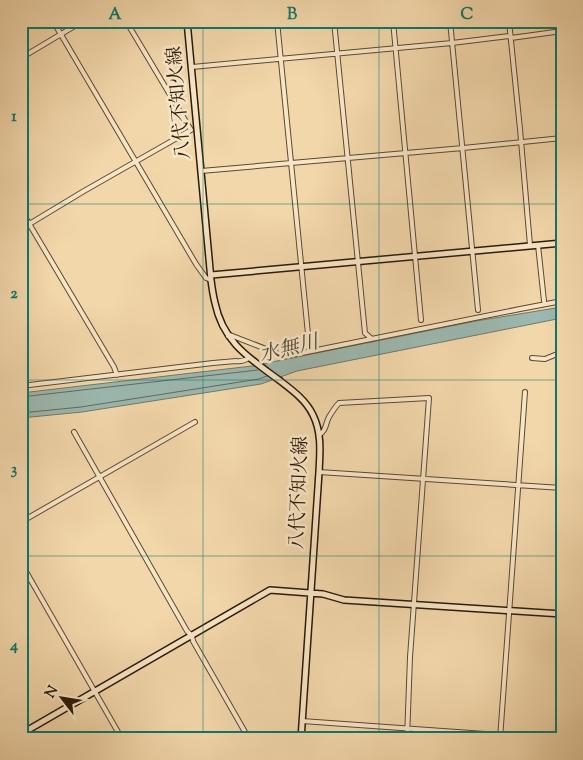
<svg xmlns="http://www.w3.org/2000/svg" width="583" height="760" viewBox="0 0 583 760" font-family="'Sorts Mill Goudy','Noto Serif JP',serif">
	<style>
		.water { fill: #9cb8b0; stroke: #6f796b }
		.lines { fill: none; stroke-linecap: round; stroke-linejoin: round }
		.shore { stroke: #64695a; stroke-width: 1 }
		.street-casing { stroke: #5d492e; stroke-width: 6 }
		.secondary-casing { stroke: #2b1a04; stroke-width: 8 }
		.street { stroke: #f7e5c8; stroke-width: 4 }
		.secondary { stroke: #f7e5c8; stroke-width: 5 }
		.grid { fill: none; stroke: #0f766e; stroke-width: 1; stroke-opacity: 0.55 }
		.labels { text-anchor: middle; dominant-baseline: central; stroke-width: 5; stroke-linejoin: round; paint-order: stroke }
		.street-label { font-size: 19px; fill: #2b1a04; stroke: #f7e5c8 }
		.water-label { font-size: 20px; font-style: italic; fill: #4d4938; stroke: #f7e5c8 }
		.neatline { fill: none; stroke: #0f766e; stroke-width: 2 }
		.grid-label { font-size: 16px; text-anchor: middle; font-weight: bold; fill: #0f766e }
	</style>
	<rect width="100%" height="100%" fill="#f2d7ab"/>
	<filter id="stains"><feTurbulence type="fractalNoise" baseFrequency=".004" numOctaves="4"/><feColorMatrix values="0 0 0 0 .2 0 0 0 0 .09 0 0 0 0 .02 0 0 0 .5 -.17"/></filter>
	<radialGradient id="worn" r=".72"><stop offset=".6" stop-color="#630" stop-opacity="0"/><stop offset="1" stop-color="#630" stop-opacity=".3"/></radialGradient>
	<path class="water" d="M562,307V318L297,371L261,384L82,412L21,418V393L252,366L476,321Z"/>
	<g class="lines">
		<path class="shore" d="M21,397L258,370
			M21,413L81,407L259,379L267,376"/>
		<g class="street-casing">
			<path id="street" d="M53,21L196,264L206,278L211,280
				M277,21L309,344
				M334,21L365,333L372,339
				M393,21L421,320
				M450,21L478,310
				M509,21L520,129L530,245
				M21,58L83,21
				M192,67L452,43L509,36L511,38L562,31
				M201,171L463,148L562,138
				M21,210L114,367L117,375
				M21,229L84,191L191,130L126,21
				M538,245L544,301
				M228,336L230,335L284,356H287L520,309L562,301
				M532,358L545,359L562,352
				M21,386L213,363L236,361C241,362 244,361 249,358
				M74,432L187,631L192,636L193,641L249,739
				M319,435C327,430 325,424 329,417C332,412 335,407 339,403L429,398L410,657L407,739
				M319,472L562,488
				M21,522L195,422
				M21,563L122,739
				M302,721L556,739
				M500,739L525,392"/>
		</g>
		<g class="secondary-casing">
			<path id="secondary" d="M187,21L211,280C212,288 213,295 215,303C223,342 249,358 279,380C292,390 306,400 313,415C322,433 320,453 319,472L301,739
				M211,275L562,243
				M21,734L270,590L323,594L344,600L562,614"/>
		</g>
		<use href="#street" class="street"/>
		<use href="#secondary" class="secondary"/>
	</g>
	<path class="grid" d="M203,21V739M379,21V739M21,204H562M21,380H562M21,556H562"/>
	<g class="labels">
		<g class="street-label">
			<text transform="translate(180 103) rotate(-95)">八代不知火線</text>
			<text transform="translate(300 493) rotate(-88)">八代不知火線</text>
		</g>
		<g class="water-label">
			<text transform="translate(289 350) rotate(-14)">水無川</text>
		</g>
	</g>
	<rect width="583" height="760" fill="none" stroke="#f2d7ab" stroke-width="55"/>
	<g transform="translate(62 698) rotate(301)" stroke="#f7e5c8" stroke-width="4" paint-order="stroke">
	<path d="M0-4L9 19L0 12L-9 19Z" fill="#2b1a04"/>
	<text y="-8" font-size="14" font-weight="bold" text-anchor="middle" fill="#2b1a04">N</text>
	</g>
	<rect x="28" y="28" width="528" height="704" class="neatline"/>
	<g class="grid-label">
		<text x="115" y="19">A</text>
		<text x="292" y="19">B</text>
		<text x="467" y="19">C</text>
		<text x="14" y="121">1</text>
		<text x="14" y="298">2</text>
		<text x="14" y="474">3</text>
		<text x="14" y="650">4</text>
	</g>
	<rect width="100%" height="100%" filter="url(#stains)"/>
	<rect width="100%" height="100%" fill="url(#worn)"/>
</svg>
